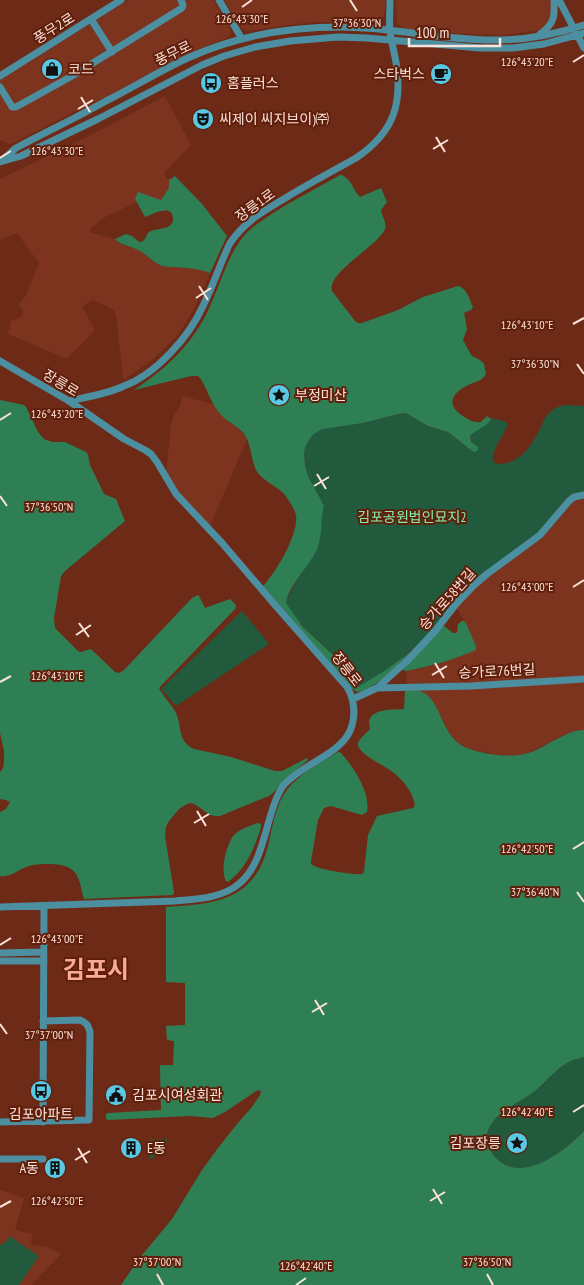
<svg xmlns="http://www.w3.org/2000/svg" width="584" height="1285" viewBox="0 0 584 1285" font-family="'PT Sans Narrow','Noto Sans KR',sans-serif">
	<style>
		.built { fill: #7c341f }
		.green { fill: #215a3c }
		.forest { fill: #2f7f55 }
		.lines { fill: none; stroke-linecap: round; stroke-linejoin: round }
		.minor { stroke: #4c8fa1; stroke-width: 7 }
		.ticks { fill: none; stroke: #fbe2da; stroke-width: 2 }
		.labels { text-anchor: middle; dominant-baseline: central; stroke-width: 4; stroke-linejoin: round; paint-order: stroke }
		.street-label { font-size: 14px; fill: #fbe2da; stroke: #601f0b }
		.poi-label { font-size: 14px; fill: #fbe2da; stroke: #601f0b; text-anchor: start }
		.park-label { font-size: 14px; fill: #82edaf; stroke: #601f0b }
		.town-label { font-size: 24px; font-weight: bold; fill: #f9aa93; stroke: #601f0b }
		.ticks-label { font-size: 12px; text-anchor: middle; fill: #fbe2da; stroke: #601f0b; stroke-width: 4; stroke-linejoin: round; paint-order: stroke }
	</style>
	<rect width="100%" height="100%" fill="#6d2b17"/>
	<path class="built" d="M129,0H213L230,29L231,34L227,38L203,47L176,60L85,108L74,112L13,143L9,144L2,141L0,140V80Z
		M224,0H385V10L383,18L378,22H312L247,31L242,28Z
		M396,0H550L552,4L551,20L543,28L538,30L506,35L467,34L417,30L403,28L397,23Z
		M165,96L191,145L163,174L169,180V188L165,195L161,201L135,199L137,202L105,217L91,228L90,231L92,233L115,239L123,245L140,250L158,265L162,266L188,268L204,270L210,273L193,311L178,335L152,360L125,379L123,378L116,315L114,311L107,306L93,300L82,306L95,330L67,359L8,334L11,321L22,316L23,309L18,305L26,295L39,263L17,233L0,240V179L87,137Z
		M182,396L213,404L222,416L242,432L247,439L210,526L180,494L166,473L171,425L174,414L180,406Z
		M580,499H584V730H579L562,736L535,750L521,755L511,756L493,754L470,749L462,746L457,743L449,733L431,700L416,691H407L406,671L426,667L447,661L476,650V646L466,623L456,608L480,582L547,532L571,503Z
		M0,1190L24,1198L15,1230L32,1234L31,1245L48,1247L61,1254L31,1285H0Z"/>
	<path class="green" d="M566,405L584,406V492L575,493L568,497C556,508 548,524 536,535C513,555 485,569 463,590C453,600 446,612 438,623C416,649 388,672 359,688L357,687C350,675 342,665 333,655C316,637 296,624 285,602L296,582L316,551L321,523V514L323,508L321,502L308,476L305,466L304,453L305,448L309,440L318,430L328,427L363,423L398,414L406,413L428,426L448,432L472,451L476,445L471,442L470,436C476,429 485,427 491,419V418L504,421L508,424C505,433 491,451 493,460C494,464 499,464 503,464C521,461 531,446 539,431C542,425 544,418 548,414C553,408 559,406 566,405Z
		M242,611L269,644L176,706L161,689Z
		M584,1057V1131C561,1155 512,1191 489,1148C485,1140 486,1131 492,1123C501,1110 522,1101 535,1091C547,1082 558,1065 573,1060C576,1059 580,1058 584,1057Z
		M167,1139L166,1146L150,1160L149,1140Z
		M9,1236L39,1256L19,1285H0V1245L6,1242Z"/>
	<path class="forest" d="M340,175H342C352,180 353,190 360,197L381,188L387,202L381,210C382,216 387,223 385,229C378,246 326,273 332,291L355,321L358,323H362L398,310L423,297L458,286C467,288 469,299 473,307L471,310L464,313L467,329L463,340L470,353L472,356L480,360L484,364L486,374C482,382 473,382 466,386C450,395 447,406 463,416C469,420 474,423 481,422L487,416L491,419C486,428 476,429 470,436L471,442L478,447V449L476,452L472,451L448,432L428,426L406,413L398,414L363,423L322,429L314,434L309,440L305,448L304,453L305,466L308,476L324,506C320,520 323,535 317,549C311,564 287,588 286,603L302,626L333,655L344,668L358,687L386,670L412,651C399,664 375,690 357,692L351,688L263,586C276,572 299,534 296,515C294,507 289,501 285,495C277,486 265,482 258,473C251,463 252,448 246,437C241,427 228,423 221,415C211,404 208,390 200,378L198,376H191L134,390C166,369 195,342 210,306C221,283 227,257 243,237C255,223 271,215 286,205C304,195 322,185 340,175Z
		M175,176L202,204L227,236L210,273C195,267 179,268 162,266C153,263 147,254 138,250C129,245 122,246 115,239L126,234L132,236L139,242C146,242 145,236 149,232C156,228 164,230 169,226C172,224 173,222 173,219C173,203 153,214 145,217L135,199L138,192L161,200L169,188V180Z
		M0,400L24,405L26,407L38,432L44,439L52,442H65L86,452L88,455L90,465L104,494L116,499L125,521L65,571L61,576L54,618L55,628L78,651L81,652L90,649L92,650L115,672L119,673L124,670L192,598L198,595L199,596L205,608L230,599L236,605L235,609L159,688C163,696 170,703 175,711C183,726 176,740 194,749L231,757L275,771H282L307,758L308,760L287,777L273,793L269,796L220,816H216L210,815L196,805L191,803L187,804L179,809L169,821L166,827L165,836L174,892V894L172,895L84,899C78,875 78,865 50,864C41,864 34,864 26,867C18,870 9,878 0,876V812L6,809L10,802L6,800L0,799V772L3,768L4,763V751L0,733Z
		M462,621H464L466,623L476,646V650C453,660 431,666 406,671L403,670V668L442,627L444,626L453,633H456L457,632L458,624Z
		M405,691C409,691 415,690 420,691C442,698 440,738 467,748C482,754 509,758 524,754C533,752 541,748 549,743C560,738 571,730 584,730V1057C580,1058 576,1059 573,1060C559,1065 546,1082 535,1091C521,1102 501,1109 492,1123C486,1131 485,1140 489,1148C512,1191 561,1155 584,1131V1285H121L138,1260L172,1219L202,1170L218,1148L237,1124L252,1107L260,1095L261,1092L259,1090L256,1091L225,1112L213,1118L190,1116L108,1120L106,1119V1114L108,1113L161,1110L160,1065H173L174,1041L167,1040L166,1026L185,1025V983L166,982V907C215,904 254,901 268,846C272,829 275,809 284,794C296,775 319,764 338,752L341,753C353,766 371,793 367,812L362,815L331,806L324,808L318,820L311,861V864C318,870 353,875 363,874L364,871L368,835L377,816L413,808L415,805C413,793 404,781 394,773C386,766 357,754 358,744C359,738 366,734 370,729C370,728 369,722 369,721C372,708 394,710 404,709Z
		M257,823L261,824V827C255,847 246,869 228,882L226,881C220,871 226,843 235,834C240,829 250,826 257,823Z"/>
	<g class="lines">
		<path class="minor" d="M219,0L242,39
			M559,0L584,48
			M91,19L112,52
			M584,25C553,35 520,41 487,40C438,39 390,27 341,27C289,27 237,36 190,57C161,70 134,87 106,101C76,118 46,132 16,148L0,162L21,156L98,119L202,65L224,56L255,47L290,41L338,37L367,38L480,48H513L544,44L584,33
			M540,34C554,24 555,17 554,0
			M0,76L121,0
			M0,87L11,105L12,107H16L72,76L182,8L183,5L181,0
			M0,361L69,401L124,439L145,450L151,454L157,462L176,494L222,543L275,605L347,687C355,700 356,717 350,731C339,755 300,765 283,786C277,794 274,804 271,814C264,836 259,867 240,883C223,898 198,899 175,901L0,907
			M69,401C87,397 107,394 124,386C156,374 189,337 203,306C213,286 220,264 230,243C245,221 265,210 287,197C310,183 333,171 356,158C393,133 403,105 396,62C394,51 391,41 390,31C389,21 390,10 390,0
			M377,688L407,661L435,631L456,604L473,586L487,574L540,535L569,501L574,497L584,495
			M353,699L377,688L471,686L584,679
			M0,953L43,952
			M0,961H44
			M0,1122L89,1120L90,1032C88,1025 87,1023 80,1020L43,1021
			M43,1122L44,906
			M0,1159H43"/>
	</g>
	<path class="ticks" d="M350,0L357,11M242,7L252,0M573,62L584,55M81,97L90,112M78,109L93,100M436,137L445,152M433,149L448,140M0,158L11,151M199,286L208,300M196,298L211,288M573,324L584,318M577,364L584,374M0,420L11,413M317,474L326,489M314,486L329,477M0,496L7,506M573,587L584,580M79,623L89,637M76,635L91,625M435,663L444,678M432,675L447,666M0,682L11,676M197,811L206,826M194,823L209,814M573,849L584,842M577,892L584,902M0,945L11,938M315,1000L324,1015M312,1012L327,1003M0,1024L7,1034M573,1112L584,1105M78,1148L87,1163M75,1160L90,1151M433,1189L442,1204M430,1201L445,1192M0,1207L11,1201M157,1274L163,1285M487,1274L493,1285M296,1285L306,1278"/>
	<defs>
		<g id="shop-disc" transform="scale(1.125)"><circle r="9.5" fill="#59c8e4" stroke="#601f0b"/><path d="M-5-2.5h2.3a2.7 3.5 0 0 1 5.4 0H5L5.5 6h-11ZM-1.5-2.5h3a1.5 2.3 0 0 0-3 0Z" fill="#111"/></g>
		<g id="cafe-disc" transform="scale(1.125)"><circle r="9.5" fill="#59c8e4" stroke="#601f0b"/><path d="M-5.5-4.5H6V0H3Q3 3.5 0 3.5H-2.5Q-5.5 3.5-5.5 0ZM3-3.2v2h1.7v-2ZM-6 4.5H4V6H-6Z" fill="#111"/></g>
		<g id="bus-disc" transform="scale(1.125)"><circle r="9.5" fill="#59c8e4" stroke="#601f0b"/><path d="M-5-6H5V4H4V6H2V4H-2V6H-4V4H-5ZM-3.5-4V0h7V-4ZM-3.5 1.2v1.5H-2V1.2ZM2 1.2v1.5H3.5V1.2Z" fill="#111"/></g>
		<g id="theatre-disc" transform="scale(1.125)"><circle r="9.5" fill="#59c8e4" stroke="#601f0b"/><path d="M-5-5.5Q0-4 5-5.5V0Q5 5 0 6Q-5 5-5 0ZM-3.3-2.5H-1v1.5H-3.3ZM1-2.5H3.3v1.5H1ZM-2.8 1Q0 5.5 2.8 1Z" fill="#111"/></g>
		<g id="sight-disc" transform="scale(1.125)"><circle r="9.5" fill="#59c8e4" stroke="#601f0b"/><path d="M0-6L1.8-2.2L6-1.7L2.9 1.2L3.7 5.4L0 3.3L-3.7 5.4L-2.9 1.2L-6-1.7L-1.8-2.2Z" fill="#111"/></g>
		<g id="civic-disc" transform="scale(1.125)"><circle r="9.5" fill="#59c8e4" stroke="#601f0b"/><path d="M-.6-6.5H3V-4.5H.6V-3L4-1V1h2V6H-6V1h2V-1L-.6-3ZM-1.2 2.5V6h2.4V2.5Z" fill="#111"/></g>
		<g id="building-disc" transform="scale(1.125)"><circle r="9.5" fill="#59c8e4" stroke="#601f0b"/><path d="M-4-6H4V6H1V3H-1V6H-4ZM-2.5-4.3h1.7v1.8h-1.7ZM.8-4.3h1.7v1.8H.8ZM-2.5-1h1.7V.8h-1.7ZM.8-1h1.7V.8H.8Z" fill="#111"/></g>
	</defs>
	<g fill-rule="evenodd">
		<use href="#shop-disc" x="52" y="69"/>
		<use href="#cafe-disc" x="441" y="74"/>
		<use href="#bus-disc" x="211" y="83"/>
		<use href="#theatre-disc" x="203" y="119"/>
		<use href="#sight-disc" x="279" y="395"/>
		<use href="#bus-disc" x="41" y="1091"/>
		<use href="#civic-disc" x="116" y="1095"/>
		<use href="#sight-disc" x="517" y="1143"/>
		<use href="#building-disc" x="131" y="1148"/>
		<use href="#building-disc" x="55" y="1168"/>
	</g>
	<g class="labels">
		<g class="street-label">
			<text transform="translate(54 28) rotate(-32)">풍무2로</text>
			<text transform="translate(173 53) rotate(-26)">풍무로</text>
			<text transform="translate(255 205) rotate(-36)">장릉1로</text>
			<text transform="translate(61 383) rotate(31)">장릉로</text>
			<text transform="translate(447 599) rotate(-48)">승가로58번길</text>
			<text transform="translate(347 669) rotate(52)">장릉로</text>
			<text transform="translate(497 671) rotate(-3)">승가로76번길</text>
		</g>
		<g class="poi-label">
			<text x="68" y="69">코드</text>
			<text x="425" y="74" text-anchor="end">스타벅스</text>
			<text x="227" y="83">홈플러스</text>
			<text x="219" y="119">씨제이 씨지브이)㈜</text>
			<text x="295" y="395">부정미산</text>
			<text x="132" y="1095">김포시여성회관</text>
			<text x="41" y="1114" text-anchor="middle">김포아파트</text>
			<text x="501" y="1143" text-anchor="end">김포장릉</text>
			<text x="147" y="1148">E동</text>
			<text x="39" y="1168" text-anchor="end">A동</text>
		</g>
		<g class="park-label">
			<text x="412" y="517">김포공원법인묘지2</text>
		</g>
		<g class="town-label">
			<text x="96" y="969">김포시</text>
		</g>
	</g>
	<g class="ticks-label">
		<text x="242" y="23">126°43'30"E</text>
		<text x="357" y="27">37°36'30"N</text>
		<text x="527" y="66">126°43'20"E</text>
		<text x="57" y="155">126°43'30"E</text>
		<text x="527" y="329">126°43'10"E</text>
		<text x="535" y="368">37°36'30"N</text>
		<text x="57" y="418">126°43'20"E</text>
		<text x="49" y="511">37°36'50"N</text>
		<text x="527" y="591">126°43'00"E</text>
		<text x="57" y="680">126°43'10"E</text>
		<text x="527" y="853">126°42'50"E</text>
		<text x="535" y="896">37°36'40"N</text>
		<text x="57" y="943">126°43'00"E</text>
		<text x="49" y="1039">37°37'00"N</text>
		<text x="527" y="1116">126°42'40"E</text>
		<text x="57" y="1205">126°42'50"E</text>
		<text x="157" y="1266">37°37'00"N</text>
		<text x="487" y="1266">37°36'50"N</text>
		<text x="306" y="1270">126°42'40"E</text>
	</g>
	<path d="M409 38v8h91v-8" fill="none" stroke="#fbe2da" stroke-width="2.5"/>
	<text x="416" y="38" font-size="15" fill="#fbe2da" stroke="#601f0b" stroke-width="4" paint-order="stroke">100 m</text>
</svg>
